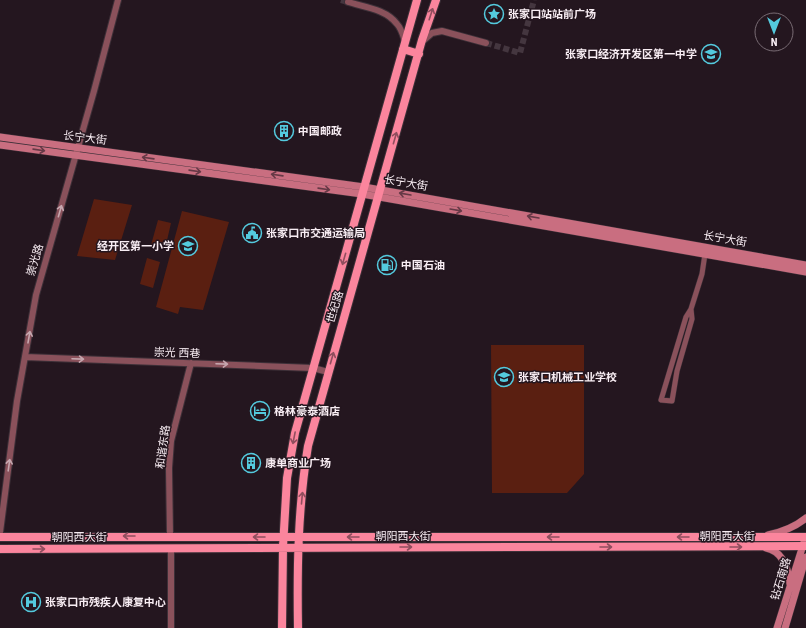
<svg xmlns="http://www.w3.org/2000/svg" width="806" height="628" viewBox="0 0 806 628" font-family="'Roboto Condensed','Noto Sans SC',sans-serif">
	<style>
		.green { fill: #5a1f11 }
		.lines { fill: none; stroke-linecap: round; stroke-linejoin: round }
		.tertiary-tunnel { stroke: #44363f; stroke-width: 6; stroke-dasharray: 6 3; stroke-linecap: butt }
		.minor-casing { stroke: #3d3038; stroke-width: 6 }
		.tertiary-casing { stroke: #3d3038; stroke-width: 8 }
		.secondary-casing { stroke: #3d3038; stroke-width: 8 }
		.primary-casing { stroke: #3d3038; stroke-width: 10 }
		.minor { stroke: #8a515b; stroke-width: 5 }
		.tertiary { stroke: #8a515b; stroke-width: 6 }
		.secondary { stroke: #c96e80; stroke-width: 7 }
		.primary { stroke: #fb859d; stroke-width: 8 }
		.oneway { stroke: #904e5e }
		.oneway2 { stroke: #663946 }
		.oneway3 { stroke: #c6a7af }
		.labels { text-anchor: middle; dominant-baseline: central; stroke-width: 3; stroke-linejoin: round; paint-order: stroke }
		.poi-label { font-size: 11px; font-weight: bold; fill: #f8edf3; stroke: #24161f; text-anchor: start }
		.street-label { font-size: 11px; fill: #f8edf3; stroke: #24161f }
	</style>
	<rect width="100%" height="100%" fill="#24161f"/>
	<path class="green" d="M94,199L132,205L115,260L77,256Z
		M182,211L229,222L203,310L180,307L178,314L156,307Z
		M158,220L171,223L165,249L151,245Z
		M147,258L160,262L153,288L140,284Z
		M491,345H584V474L567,493H492Z"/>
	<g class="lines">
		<path class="tertiary-tunnel" d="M341,0L348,2
			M486,43L520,53L534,0"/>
		<g class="minor-casing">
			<path id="minor" d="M691,309L686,317L661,400L672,401L677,371L692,319L691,309L702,274L705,254"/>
		</g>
		<g class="tertiary-casing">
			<path id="tertiary" d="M348,2C364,7 386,9 397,24C401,28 403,35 405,41
				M424,40L432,33L442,31L486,43
				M25,357L313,368L328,372
				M0,532L17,401L36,295L94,91L118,0
				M170,536L169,468L171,441L191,363
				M171,628V548"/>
		</g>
		<g class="secondary-casing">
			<path id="secondary" d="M0,137L364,187L806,265
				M0,145L362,194L806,272
				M768,535C782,532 795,527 806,518
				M766,548C783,551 788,568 790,584
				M777,628L804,542
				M785,628L806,557"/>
		</g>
		<g class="primary-casing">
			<path id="primary" d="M403,49L419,54
				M0,537H806
				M0,549L806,546
				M282,628L283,547L287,478L295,433L417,0
				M298,628C297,566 298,507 308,446L422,40L436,0"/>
		</g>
		<use href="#minor" class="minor"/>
		<use href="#tertiary" class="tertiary"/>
		<use href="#secondary" class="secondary"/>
		<use href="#primary" class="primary"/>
	</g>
	<defs><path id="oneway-shaft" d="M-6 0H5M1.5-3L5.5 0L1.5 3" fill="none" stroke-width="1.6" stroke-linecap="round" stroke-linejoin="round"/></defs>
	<g class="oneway">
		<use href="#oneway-shaft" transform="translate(431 14) rotate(-72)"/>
		<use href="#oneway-shaft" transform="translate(395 138) rotate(-74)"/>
		<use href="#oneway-shaft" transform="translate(344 259) rotate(106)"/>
		<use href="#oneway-shaft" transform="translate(332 358) rotate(-74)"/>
		<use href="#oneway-shaft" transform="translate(294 438) rotate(101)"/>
		<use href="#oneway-shaft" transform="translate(302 498) rotate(-85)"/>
		<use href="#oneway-shaft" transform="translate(129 536) rotate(180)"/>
		<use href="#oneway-shaft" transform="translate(259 537) rotate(-180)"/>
		<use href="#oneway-shaft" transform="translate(353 537) rotate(180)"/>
		<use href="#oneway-shaft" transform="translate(553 537) rotate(-180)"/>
		<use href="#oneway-shaft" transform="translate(683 537) rotate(-180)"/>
		<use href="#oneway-shaft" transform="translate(406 547)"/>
		<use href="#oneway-shaft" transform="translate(606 547)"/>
		<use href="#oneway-shaft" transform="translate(736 547)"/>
		<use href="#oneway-shaft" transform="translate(39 549)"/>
	</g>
	<g class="oneway2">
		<use href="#oneway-shaft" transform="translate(39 150) rotate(8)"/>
		<use href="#oneway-shaft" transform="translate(148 158) rotate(-172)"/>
		<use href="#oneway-shaft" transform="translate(195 171) rotate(8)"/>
		<use href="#oneway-shaft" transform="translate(277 175) rotate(-172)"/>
		<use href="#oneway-shaft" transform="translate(324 189) rotate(8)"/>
		<use href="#oneway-shaft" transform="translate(405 194) rotate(-170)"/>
		<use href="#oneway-shaft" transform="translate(456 210) rotate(10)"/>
		<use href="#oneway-shaft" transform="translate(533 217) rotate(-170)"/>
	</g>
	<g class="oneway3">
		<use href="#oneway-shaft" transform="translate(60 211) rotate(-74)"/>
		<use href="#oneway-shaft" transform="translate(29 337) rotate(-80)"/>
		<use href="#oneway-shaft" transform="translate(78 359) rotate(2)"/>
		<use href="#oneway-shaft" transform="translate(222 364) rotate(2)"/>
		<use href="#oneway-shaft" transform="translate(9 465) rotate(-82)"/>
	</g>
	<defs>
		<g id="sight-ring" transform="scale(1)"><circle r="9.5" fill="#24161f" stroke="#54cade" stroke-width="1.5"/><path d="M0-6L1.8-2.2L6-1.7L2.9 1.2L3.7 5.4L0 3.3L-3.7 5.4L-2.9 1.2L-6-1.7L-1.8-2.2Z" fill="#54cade"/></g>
		<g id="school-ring" transform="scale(1)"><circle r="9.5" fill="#24161f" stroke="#54cade" stroke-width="1.5"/><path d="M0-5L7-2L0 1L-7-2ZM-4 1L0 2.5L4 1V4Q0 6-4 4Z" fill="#54cade"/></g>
		<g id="building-ring" transform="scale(1)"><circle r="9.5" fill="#24161f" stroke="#54cade" stroke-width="1.5"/><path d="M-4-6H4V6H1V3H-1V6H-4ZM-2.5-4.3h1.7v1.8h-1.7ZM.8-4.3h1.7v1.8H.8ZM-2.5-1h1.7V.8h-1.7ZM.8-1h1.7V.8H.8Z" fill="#54cade"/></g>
		<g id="civic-ring" transform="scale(1)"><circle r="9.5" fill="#24161f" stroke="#54cade" stroke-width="1.5"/><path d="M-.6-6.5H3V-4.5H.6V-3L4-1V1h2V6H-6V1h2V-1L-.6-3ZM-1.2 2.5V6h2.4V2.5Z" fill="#54cade"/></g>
		<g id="fuel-ring" transform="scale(1)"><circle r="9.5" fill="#24161f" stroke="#54cade" stroke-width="1.5"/><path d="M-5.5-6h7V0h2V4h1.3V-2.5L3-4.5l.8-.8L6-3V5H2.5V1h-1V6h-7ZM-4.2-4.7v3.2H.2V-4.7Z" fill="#54cade"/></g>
		<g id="hotel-ring" transform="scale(1)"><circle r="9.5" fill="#24161f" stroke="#54cade" stroke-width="1.5"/><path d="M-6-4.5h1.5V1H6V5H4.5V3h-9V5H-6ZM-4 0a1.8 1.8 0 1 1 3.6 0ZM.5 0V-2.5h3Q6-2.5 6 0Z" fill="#54cade"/></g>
		<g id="hospital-ring" transform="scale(1)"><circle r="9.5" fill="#24161f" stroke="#54cade" stroke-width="1.5"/><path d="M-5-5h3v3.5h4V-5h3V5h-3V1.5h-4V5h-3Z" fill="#54cade"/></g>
	</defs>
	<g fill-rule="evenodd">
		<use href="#sight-ring" x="494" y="14"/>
		<use href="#school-ring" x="711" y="54"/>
		<use href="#building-ring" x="284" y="131"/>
		<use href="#civic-ring" x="252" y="233"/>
		<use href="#school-ring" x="188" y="246"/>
		<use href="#fuel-ring" x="387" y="265"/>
		<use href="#school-ring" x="504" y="377"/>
		<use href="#hotel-ring" x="260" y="411"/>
		<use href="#building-ring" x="251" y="463"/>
		<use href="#hospital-ring" x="31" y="602"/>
	</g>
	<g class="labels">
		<g class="poi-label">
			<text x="508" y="14">张家口站站前广场</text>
			<text x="697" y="54" text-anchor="end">张家口经济开发区第一中学</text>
			<text x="298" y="131">中国邮政</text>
			<text x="266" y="233">张家口市交通运输局</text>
			<text x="174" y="246" text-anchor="end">经开区第一小学</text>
			<text x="401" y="265">中国石油</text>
			<text x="518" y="377">张家口机械工业学校</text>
			<text x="274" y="411">格林豪泰酒店</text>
			<text x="265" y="463">康单商业广场</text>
			<text x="45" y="602">张家口市残疾人康复中心</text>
		</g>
		<g class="street-label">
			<text transform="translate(85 138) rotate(7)">长宁大街</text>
			<text transform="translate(406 183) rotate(10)">长宁大街</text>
			<text transform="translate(725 239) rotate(10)">长宁大街</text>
			<text transform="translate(35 260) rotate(-74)">崇光路</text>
			<text transform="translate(335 307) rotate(-74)">世纪路</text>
			<text transform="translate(177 353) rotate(2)">崇光 西巷</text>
			<text transform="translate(163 447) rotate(-82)">和谐东路</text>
			<text x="403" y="536">朝阳西大街</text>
			<text x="727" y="536">朝阳西大街</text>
			<text x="79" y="537">朝阳西大街</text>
			<text transform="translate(781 579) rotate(-73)">钻石南路</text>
		</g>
	</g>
	<g transform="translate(774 32) rotate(180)"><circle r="19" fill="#24161f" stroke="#796c74"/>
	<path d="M0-3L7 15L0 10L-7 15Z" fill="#54cade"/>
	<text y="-6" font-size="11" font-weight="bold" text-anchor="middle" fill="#f8edf3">N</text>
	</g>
</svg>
